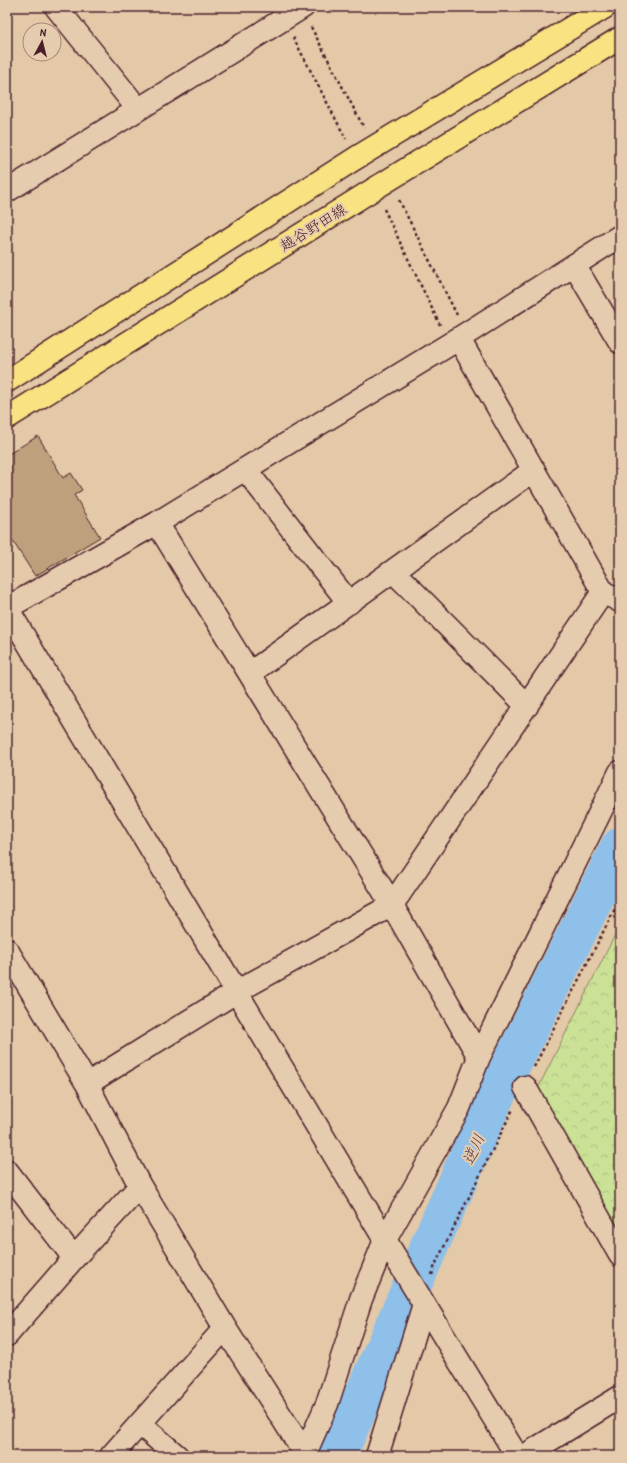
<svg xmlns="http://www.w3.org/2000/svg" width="627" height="1463" viewBox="0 0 627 1463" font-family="'Patrick Hand','Klee One',sans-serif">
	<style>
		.park { fill: url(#park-crowns); stroke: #8a8060 }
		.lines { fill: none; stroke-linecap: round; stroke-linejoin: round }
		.river { stroke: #8ec0ea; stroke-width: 39 }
		.building { fill: #bea17b; stroke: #4a1f2b }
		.minor-casing { stroke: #4a1f2b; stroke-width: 25 }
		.major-casing { stroke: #4a1f2b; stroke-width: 25 }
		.path { stroke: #4a1f2b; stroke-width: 2.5; stroke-dasharray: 3 3; stroke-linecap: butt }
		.minor { stroke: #e6ccae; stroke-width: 22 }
		.major { stroke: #f8e281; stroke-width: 22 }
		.labels { text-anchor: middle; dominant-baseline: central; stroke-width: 4; stroke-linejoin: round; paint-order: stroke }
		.street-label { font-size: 15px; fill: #4a1f2b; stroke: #e6ccae }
		.water-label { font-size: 16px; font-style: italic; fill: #543748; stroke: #e6ccae }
	</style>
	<defs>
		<pattern id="park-crowns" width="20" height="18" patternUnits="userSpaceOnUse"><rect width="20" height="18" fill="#cae196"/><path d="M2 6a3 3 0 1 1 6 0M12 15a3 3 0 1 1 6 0" fill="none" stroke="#afc181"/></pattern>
	</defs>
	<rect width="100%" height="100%" fill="#e3c9a7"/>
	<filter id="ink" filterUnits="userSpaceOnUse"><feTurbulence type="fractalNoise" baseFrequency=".025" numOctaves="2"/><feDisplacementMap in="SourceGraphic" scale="8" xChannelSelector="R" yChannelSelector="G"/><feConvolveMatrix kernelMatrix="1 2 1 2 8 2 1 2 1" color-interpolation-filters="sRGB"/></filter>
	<g filter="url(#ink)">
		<path class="park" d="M620,925V1231L535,1094Z"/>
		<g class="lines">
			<path class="river" d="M337,1456L495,1097L620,847"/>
		</g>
		<path class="building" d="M38,436L63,478L71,473L82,490L74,495L100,537L35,576L7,532V455Z"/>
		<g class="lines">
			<g class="minor-casing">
				<path id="minor" d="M56,7L138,109
					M7,191L303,7
					M574,265L620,342
					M459,339L603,592L620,601
					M245,469L349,603
					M157,523L392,905L479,1057
					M393,571L527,706
					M7,608L385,1240L517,1456
					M7,608L157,523L450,344L620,236
					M250,673L534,470
					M7,950L87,1084L140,1186L225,1328L305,1454
					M87,1084L236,992L392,905L603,592
					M525,1087L620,1255
					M7,1171L74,1258
					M7,1335L74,1258L140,1186
					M140,1424L177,1456
					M111,1456L225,1328
					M304,1456L327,1404L361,1299L385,1240L459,1108L479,1057L620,772
					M377,1456L424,1304
					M524,1456L620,1397"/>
			</g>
			<g class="major-casing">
				<path id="major" d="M7,381L356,158L605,7
					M7,418L374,189L620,38"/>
			</g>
			<path class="path" d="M311,27L364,128
				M293,37L346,139
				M399,200L457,315
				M384,209L440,325
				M534,1067L620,899
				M432,1275L435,1265L513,1109"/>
			<use href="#minor" class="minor"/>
			<use href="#major" class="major"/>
		</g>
	</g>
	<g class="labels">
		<g class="street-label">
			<text transform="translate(313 227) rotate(-32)">越谷野田線</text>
		</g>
		<g class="water-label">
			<text transform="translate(473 1149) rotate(-66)">逆川</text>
		</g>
	</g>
	<rect width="627" height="1463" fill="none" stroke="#e6ccae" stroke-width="24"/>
	<rect x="12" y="12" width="603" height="1439" fill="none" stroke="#4a1f2b" stroke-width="1.5" filter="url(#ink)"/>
	<g transform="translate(42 42) rotate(7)"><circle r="19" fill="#e6ccae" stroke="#a8877a"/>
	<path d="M0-3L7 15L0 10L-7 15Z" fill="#4a1f2b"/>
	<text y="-6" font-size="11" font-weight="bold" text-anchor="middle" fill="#4a1f2b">N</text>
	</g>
</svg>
